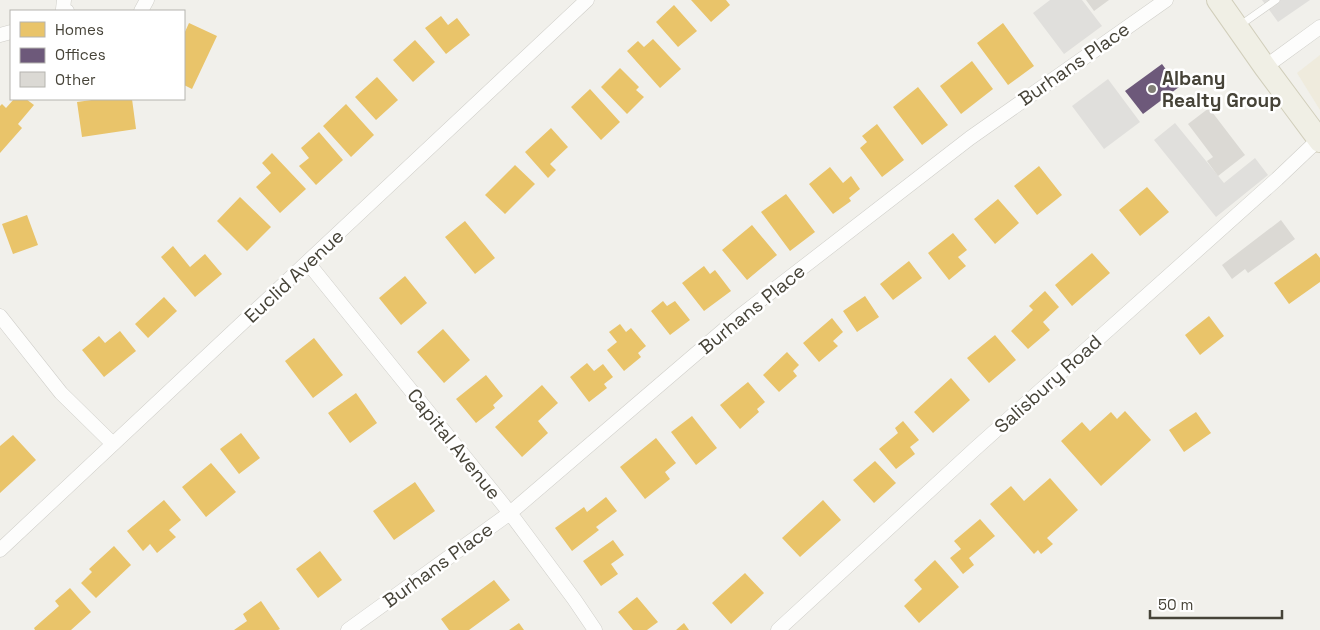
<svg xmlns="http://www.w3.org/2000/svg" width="1320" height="630" viewBox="0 0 1320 630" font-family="'Space Grotesk',sans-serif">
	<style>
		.commercial { fill: #efebdd }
		.parking { fill: #e0dfdc }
		.homes { fill: #e9c46a }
		.offices { fill: #6d597a }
		.building { fill: #dbd9d4 }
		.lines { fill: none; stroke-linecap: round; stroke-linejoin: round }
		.service-casing { stroke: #cfcec9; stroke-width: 8 }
		.minor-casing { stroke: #cfcec9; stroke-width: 15 }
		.primary-casing { stroke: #d1cebb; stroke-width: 24 }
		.service { stroke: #fdfdfc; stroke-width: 7 }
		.minor { stroke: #fdfdfc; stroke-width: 14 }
		.primary { stroke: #f0efe5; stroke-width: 22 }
		.poi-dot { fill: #828077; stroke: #fff; stroke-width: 2 }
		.labels { text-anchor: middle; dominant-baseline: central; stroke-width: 5; stroke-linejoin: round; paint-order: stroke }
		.street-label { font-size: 19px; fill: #464338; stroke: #fff }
		.poi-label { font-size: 19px; font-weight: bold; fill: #464338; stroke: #fff; text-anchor: start }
	</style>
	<rect width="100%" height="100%" fill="#f1f0eb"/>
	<path class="commercial" d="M1320,55V110L1297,73Z"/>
	<path class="parking" d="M1050,0H1082L1102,26L1064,54L1033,13Z
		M1262,0H1310L1278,22Z
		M1108,79L1140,122L1104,149L1072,106Z
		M1175,123L1224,183L1255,158L1268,175L1216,217L1154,140Z"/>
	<path class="homes" d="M691,0H726L730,5L711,22Z
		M674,5L697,31L678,47L656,22Z
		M441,16L448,25L457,18L470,35L446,54L425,28Z
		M189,23L217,36L192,89L184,85V34Z
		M1003,23L1034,66L1008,85L977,43Z
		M653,39L681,69L660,88L627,51L638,41L644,47Z
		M415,40L435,62L413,82L393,60Z
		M972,61L993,89L961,114L940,86Z
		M620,68L639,87L636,90L644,97L627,114L601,87Z
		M377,77L398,100L376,120L355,97Z
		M918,87L948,125L922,145L893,107Z
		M590,89L620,122L601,140L571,107Z
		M14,99H26L34,105L18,124L22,128L0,153V106L2,104L6,108Z
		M99,99H132L136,129L82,137L77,102Z
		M346,104L374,135L351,157L323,126Z
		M877,124L904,160L882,177L860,148L867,142L862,136Z
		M551,128L568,147L550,164L556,170L548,178L525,152Z
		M319,132L343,160L316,185L299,166L309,158L301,148Z
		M272,153L306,189L280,213L256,187L271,173L262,163Z
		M515,165L535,184L505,214L485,195Z
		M1039,166L1062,195L1037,215L1014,186Z
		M830,167L843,183L851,176L860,189L849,198L851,201L833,214L809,184Z
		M1147,187L1169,212L1140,236L1119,210Z
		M786,194L815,232L790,251L761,212Z
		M240,197L271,227L247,251L217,221Z
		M998,199L1019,223L995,244L974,219Z
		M27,215L38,245L13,254L2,224Z
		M465,221L495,258L475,274L445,237Z
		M752,225L777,255L747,280L722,250Z
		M953,233L967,250L958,257L966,266L949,280L928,253Z
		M173,246L190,267L205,254L222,274L195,297L161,257Z
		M1092,253L1110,273L1072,306L1055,285Z
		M1316,253L1320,258V282L1289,304L1274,283Z
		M909,261L922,278L893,300L880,284Z
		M704,266L710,274L715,270L731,291L704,311L682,283Z
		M405,276L427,303L401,325L379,298Z
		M1045,291L1059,307L1043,322L1050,330L1028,349L1011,331L1033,310L1029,306Z
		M865,296L879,317L857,332L843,311Z
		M164,297L177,311L148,338L135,324Z
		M663,301L667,306L675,301L690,320L670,335L651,311Z
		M1209,316L1224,336L1200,355L1185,335Z
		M832,318L843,332L833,341L838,346L819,362L803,343Z
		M620,324L626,332L631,328L646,346L638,353L641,357L624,371L607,350L617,342L609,332Z
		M443,329L470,360L444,383L417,352Z
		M120,331L136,351L104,377L82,350L99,336L105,343Z
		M995,335L1016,360L989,383L967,358Z
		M314,338L343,375L313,398L285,361Z
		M787,352L799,365L793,371L797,376L779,392L763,375Z
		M587,363L594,371L603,364L613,377L604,384L607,388L589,402L570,377Z
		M486,375L503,396L493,405L495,408L476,423L456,399Z
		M951,378L970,400L933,433L914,412Z
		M748,382L765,402L757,409L759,412L740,429L720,405Z
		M542,385L558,403L538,421L548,433L522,457L495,427Z
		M356,393L377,423L350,443L328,413Z
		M1125,411L1151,440L1101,486L1061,441L1082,422L1090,431L1111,412L1117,419Z
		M1196,412L1211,433L1184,452L1169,430Z
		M692,416L717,448L696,465L671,432Z
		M903,421L919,440L910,447L915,454L896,469L879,449L898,433L895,428Z
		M241,433L260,458L239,474L220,449Z
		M13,435L36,460L0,493V446Z
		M656,438L676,463L665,472L670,479L645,499L620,467Z
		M875,461L896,483L874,503L853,480Z
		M211,463L236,492L206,517L182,487Z
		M1050,478L1078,510L1047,538L1053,544L1041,554L1038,550L1034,554L990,504L1011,486L1024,501Z
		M415,482L435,511L394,540L373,511Z
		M606,497L617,511L596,527L599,530L572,551L555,528L584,507L587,512Z
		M164,500L181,520L169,530L176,537L157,553L150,544L143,551L127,531Z
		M823,500L841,520L800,557L782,538Z
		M980,519L995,536L969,558L974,565L963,574L950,558L961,549L954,541Z
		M613,540L624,555L611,564L618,574L601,586L583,561Z
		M114,546L131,565L96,598L81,583L92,572L89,569Z
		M320,551L342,580L318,598L296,569Z
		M935,560L959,587L919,623L904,606L922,589L914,580Z
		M745,573L764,593L731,624L712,603Z
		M494,580L510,600L469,630H449L441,619Z
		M70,588L91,612L71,630H35L34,628L59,606L55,601Z
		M637,597L658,622L647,630H633L618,612Z
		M261,601L280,629L278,630H234L247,621L243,614Z
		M519,623L524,630H509Z
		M684,623L689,630H676Z"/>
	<path class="offices" d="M1162,64L1179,87L1143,114L1125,91Z"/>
	<path class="building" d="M1086,0H1109L1094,11Z
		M1209,108L1245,155L1218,176L1207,161L1213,157L1188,124Z
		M1281,220L1295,239L1248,273L1245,269L1232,279L1222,265Z"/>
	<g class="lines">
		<g class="service-casing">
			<path id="service" d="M1239,26L1276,0"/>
		</g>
		<g class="minor-casing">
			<path id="minor" d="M64,0L63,9L67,11
				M141,11L147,0
				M0,35L11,32
				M1265,67L1320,27
				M308,263L510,513L574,599L595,630
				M0,316L61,393L113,444
				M0,550L587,0
				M348,630L510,513L740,316L970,138L1166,0
				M778,630L976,448L1277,179L1319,139"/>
		</g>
		<g class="primary-casing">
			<path id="primary" d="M1218,0L1265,67L1320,141"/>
		</g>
		<use href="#service" class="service"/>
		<use href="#minor" class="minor"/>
		<use href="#primary" class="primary"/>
	</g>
	<circle class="poi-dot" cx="1152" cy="89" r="5"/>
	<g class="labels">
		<g class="street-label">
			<text transform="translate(1074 64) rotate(-35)">Burhans Place</text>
			<text transform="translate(294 276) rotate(-43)">Euclid Avenue</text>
			<text transform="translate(752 309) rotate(-39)">Burhans Place</text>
			<text transform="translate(1048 384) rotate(-42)">Salisbury Road</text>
			<text transform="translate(454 444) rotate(51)">Capital Avenue</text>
			<text transform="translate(438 565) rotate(-36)">Burhans Place</text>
		</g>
		<g class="poi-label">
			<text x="1162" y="78">Albany<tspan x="1162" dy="22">Realty Group</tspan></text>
		</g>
	</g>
	<rect x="10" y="10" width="175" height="90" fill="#ffffff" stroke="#b5b4af"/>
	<rect x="20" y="22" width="25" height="15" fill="#e9c46a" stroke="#b5b4af"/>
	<text x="55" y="35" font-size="15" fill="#464338">Homes</text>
	<rect x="20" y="48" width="25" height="15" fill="#6d597a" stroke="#b5b4af"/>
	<text x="55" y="60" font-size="15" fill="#464338">Offices</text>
	<rect x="20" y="72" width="25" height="15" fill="#dbd9d4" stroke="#b5b4af"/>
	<text x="55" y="85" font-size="15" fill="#464338">Other</text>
	<path d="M1150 610v8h132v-8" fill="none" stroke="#464338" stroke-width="2.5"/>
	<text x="1158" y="610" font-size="15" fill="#464338" stroke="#ffffff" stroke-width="4" paint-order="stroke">50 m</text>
</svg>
